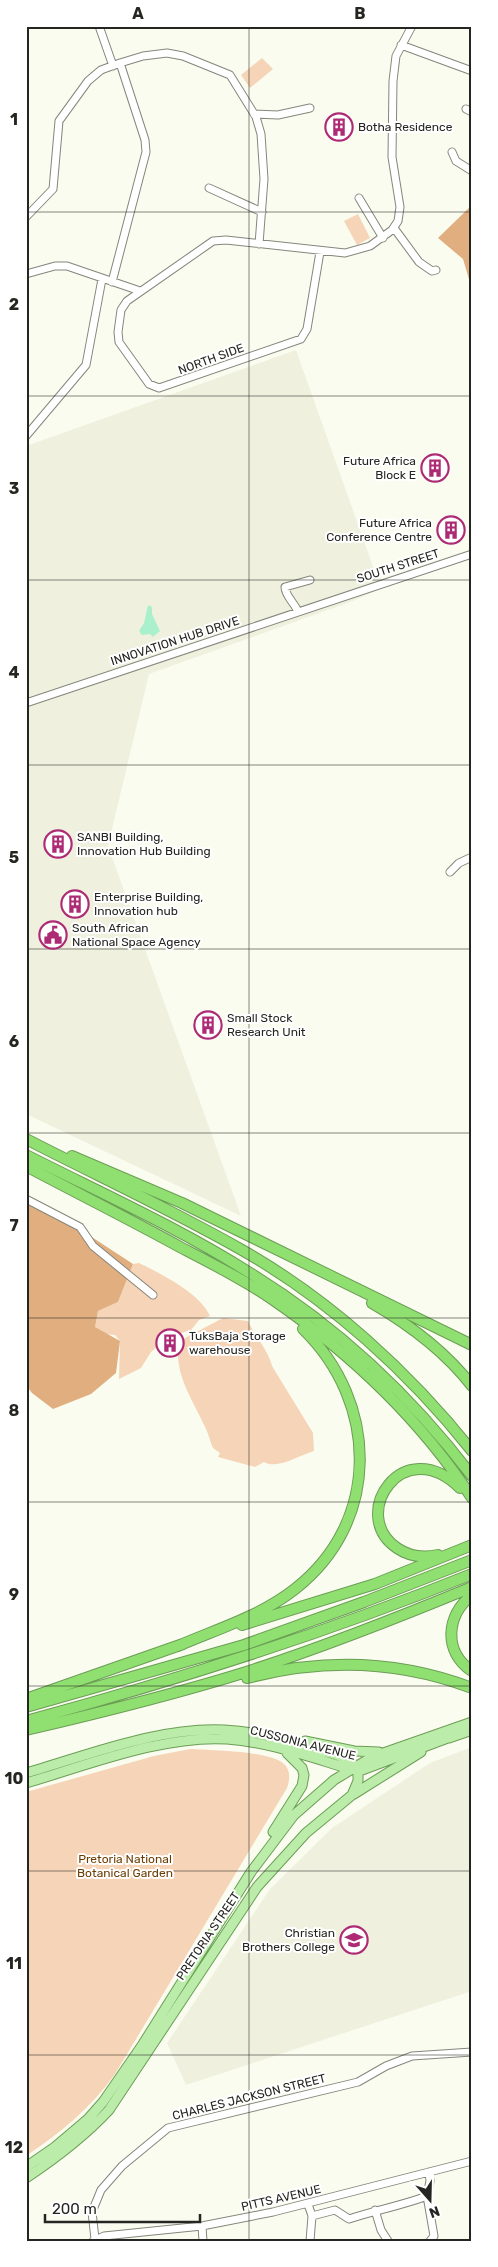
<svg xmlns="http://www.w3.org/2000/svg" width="498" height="2267" viewBox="0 0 498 2267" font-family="Rubik,sans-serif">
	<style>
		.built { fill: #eff1de }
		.green { fill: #f5d4b7 }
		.forest { fill: #e0ae7f }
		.water { fill: #abf0cd }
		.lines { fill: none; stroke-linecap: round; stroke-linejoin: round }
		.minor-casing { stroke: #85867c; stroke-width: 9 }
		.major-casing { stroke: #6b9e55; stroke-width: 11 }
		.highway-casing { stroke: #6b9e55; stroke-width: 12 }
		.minor { stroke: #fff; stroke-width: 7 }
		.major { stroke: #bcecaa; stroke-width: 9 }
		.highway { stroke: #90df71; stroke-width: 10 }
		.grid { fill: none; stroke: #252621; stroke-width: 1; stroke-opacity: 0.55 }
		.labels { text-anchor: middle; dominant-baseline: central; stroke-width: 4; stroke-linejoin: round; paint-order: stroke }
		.poi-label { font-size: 12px; fill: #252621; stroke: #fff; text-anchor: start }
		.street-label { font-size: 12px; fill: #252621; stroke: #fff }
		.park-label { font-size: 12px; fill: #6c3e03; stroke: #fff }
		.neatline { fill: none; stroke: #252621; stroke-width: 2 }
		.grid-label { font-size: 16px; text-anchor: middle; font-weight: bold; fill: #252621 }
	</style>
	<rect width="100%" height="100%" fill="#fafcf0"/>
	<path class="built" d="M296,350L381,589L350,602L149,674L108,846L241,1216L26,1114V446Z
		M472,1747V1991L186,2085L167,2043L270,1889L332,1828L430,1763Z"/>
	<path class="green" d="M262,58L273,69L250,88L241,75Z
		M358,214L370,238L357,245L344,221Z
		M139,1263C160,1273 201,1294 210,1316L199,1320L191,1330L168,1337L151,1352L141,1368L119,1379L120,1341L115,1335L104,1334L95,1327L98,1311L118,1302L133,1264Z
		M223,1318L248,1321C255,1337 268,1349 272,1366L313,1433L314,1451C300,1455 277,1470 264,1462L255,1467L218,1457L220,1453L213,1448C210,1442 209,1435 206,1429C193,1400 173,1374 179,1341Z
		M190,1749C210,1750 268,1751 283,1763C291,1770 290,1779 287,1788L115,2074C91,2108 60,2133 26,2156V1792L154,1756Z"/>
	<path class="forest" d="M472,205V286H471L463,259L438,238Z
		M26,1194L133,1264L118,1302L98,1311L95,1327L120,1341L116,1373L91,1394L53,1409L32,1393L26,1385Z"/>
	<path class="water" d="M148,605L152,607V614L160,631L153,637L150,634L142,635L139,631L144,623Z"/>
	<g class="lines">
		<g class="minor-casing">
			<path id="minor" d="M99,26L113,66
				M401,45L472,71
				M466,109L472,112
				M254,114L278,115L310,108
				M452,152L456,161L472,171
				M209,188L262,212
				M359,198L383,238
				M26,217L53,189L59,121L88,81L101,70L120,63L143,56L167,53L183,56L230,75L256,117L261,134L264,179L259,244
				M394,228L419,262L432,271L436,270
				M320,252L307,329L301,339L159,388L149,384L119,342L118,332L121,310L127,301L213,241L226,240L345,253L370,246L392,230L398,221L400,207L392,157L393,81L396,56L412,26
				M26,274L55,266H67L140,291
				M112,282L146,152L145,140L120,63
				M26,436L86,365L102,279
				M298,612C295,603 285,596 285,587L310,580
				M26,703L472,554
				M450,872L459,863L472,857
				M26,1199L80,1227L93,1246L153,1295
				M429,2172L430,2181L427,2196L434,2236L430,2241
				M308,2204L312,2216L310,2241
				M375,2210L381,2230L388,2241
				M312,2216L335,2210L349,2219C375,2210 401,2206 427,2196
				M202,2226L203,2241
				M95,2239L92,2212L101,2190L122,2166L168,2128L358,2082L386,2066L412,2056L472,2052
				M93,2241L104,2236L202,2226L273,2212L472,2161"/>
		</g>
		<g class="major-casing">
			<path id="major" d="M449,1738L472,1730
				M305,1741L354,1751L379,1752
				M26,1773C89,1755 158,1727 224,1730C252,1731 280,1738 306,1747C322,1752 343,1753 355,1766L358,1770V1781L352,1795L306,1833L257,1887L109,2110C84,2137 56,2158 26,2178
				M26,1783C88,1765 163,1735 227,1739C269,1742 310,1757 350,1769L362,1770L453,1736
				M354,1794L421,1752
				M273,1832L302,1786L304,1775L302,1768L287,1753
				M26,2167L55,2147L88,2119L103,2102L143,2044L251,1872L294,1815L334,1780L372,1757L472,1722"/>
		</g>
		<g class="highway-casing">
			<path id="highway" d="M26,1139C98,1176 172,1210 242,1250C330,1300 409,1372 472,1451
				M26,1155C101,1193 179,1228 250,1273C336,1326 411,1396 472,1476
				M72,1156L182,1203L472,1345
				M26,1166C77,1193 129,1219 180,1247C211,1263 243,1279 272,1299C349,1352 420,1419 472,1498
				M372,1303C410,1325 445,1351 472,1386
				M438,1555C424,1558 410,1557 397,1548C348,1515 403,1432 460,1488
				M472,1595C446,1615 443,1652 472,1671
				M242,1625L375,1584L472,1545
				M178,1646C217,1629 261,1616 295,1589C381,1522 379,1403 303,1329
				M247,1678C323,1658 398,1660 472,1688
				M26,1699L183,1644
				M26,1707L244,1645L364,1602L472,1560
				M26,1721C178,1680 326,1633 472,1574
				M26,1730C99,1713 172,1695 243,1673C321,1648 397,1618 472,1587"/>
		</g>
		<use href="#minor" class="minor"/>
		<use href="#major" class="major"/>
		<use href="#highway" class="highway"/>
	</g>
	<path class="grid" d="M249,26V2241M26,212H472M26,396H472M26,580H472M26,765H472M26,949H472M26,1133H472M26,1318H472M26,1502H472M26,1686H472M26,1871H472M26,2055H472"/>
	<defs>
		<g id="building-ring" transform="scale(1.4375)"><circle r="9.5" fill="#fff" stroke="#ad2b75" stroke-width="1.5"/><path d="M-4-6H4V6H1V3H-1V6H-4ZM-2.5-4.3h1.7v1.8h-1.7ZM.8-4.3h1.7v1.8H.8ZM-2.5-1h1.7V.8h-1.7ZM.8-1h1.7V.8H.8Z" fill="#ad2b75"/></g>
		<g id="civic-ring" transform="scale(1.4375)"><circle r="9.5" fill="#fff" stroke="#ad2b75" stroke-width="1.5"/><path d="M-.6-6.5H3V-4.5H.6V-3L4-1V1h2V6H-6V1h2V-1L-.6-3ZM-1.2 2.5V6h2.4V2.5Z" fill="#ad2b75"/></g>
		<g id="school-ring" transform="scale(1.4375)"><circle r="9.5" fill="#fff" stroke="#ad2b75" stroke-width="1.5"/><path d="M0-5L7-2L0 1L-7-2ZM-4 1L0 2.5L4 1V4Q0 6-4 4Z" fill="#ad2b75"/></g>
	</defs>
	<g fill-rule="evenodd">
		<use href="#building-ring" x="339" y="127"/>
		<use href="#building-ring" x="435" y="468"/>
		<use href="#building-ring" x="451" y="530"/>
		<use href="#building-ring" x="58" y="844"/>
		<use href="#building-ring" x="75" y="904"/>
		<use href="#civic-ring" x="53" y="935"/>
		<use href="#building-ring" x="208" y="1025"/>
		<use href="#building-ring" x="170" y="1343"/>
		<use href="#school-ring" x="354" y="1940"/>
	</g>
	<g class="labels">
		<g class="poi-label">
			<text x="358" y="127">Botha Residence</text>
			<text x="416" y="461" text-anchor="end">Future Africa<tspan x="416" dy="14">Block E</tspan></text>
			<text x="432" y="523" text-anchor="end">Future Africa<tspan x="432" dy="14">Conference Centre</tspan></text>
			<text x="77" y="837">SANBI Building,<tspan x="77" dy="14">Innovation Hub Building</tspan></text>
			<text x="94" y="897">Enterprise Building,<tspan x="94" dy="14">Innovation hub</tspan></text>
			<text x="72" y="928">South African<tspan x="72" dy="14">National Space Agency</tspan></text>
			<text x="227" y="1018">Small Stock<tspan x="227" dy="14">Research Unit</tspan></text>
			<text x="189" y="1336">TuksBaja Storage<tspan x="189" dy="14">warehouse</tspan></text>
			<text x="335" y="1933" text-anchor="end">Christian<tspan x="335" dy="14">Brothers College</tspan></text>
		</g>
		<g class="street-label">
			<text transform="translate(211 359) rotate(-20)">NORTH SIDE</text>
			<text transform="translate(398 566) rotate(-18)">SOUTH STREET</text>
			<text transform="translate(175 641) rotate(-18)">INNOVATION HUB DRIVE</text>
			<text transform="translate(303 1743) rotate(14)">CUSSONIA AVENUE</text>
			<text transform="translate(208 1936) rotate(-56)">PRETORIA STREET</text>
			<text transform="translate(249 2097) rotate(-14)">CHARLES JACKSON STREET</text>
			<text transform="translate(281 2198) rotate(-13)">PITTS AVENUE</text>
		</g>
		<g class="park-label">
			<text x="125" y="1859">Pretoria National<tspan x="125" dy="14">Botanical Garden</tspan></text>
		</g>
	</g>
	<rect width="498" height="2267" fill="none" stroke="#ffffff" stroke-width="55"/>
	<g transform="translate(430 2200) rotate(160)" stroke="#ffffff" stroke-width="4" paint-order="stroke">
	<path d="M0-4L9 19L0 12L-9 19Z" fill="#252621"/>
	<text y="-8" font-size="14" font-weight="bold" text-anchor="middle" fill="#252621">N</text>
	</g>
	<path d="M45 2214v8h155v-8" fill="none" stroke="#252621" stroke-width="2.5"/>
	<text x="52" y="2214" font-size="15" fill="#252621" stroke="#ffffff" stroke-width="4" paint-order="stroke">200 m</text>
	<rect x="28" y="28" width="442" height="2212" class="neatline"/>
	<g class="grid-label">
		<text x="138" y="19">A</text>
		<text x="360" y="19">B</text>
		<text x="14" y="125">1</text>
		<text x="14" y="310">2</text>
		<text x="14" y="494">3</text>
		<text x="14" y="678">4</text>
		<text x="14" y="863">5</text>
		<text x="14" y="1047">6</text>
		<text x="14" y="1231">7</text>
		<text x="14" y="1416">8</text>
		<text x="14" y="1600">9</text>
		<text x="14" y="1784">10</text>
		<text x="14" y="1969">11</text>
		<text x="14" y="2153">12</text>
	</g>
</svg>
